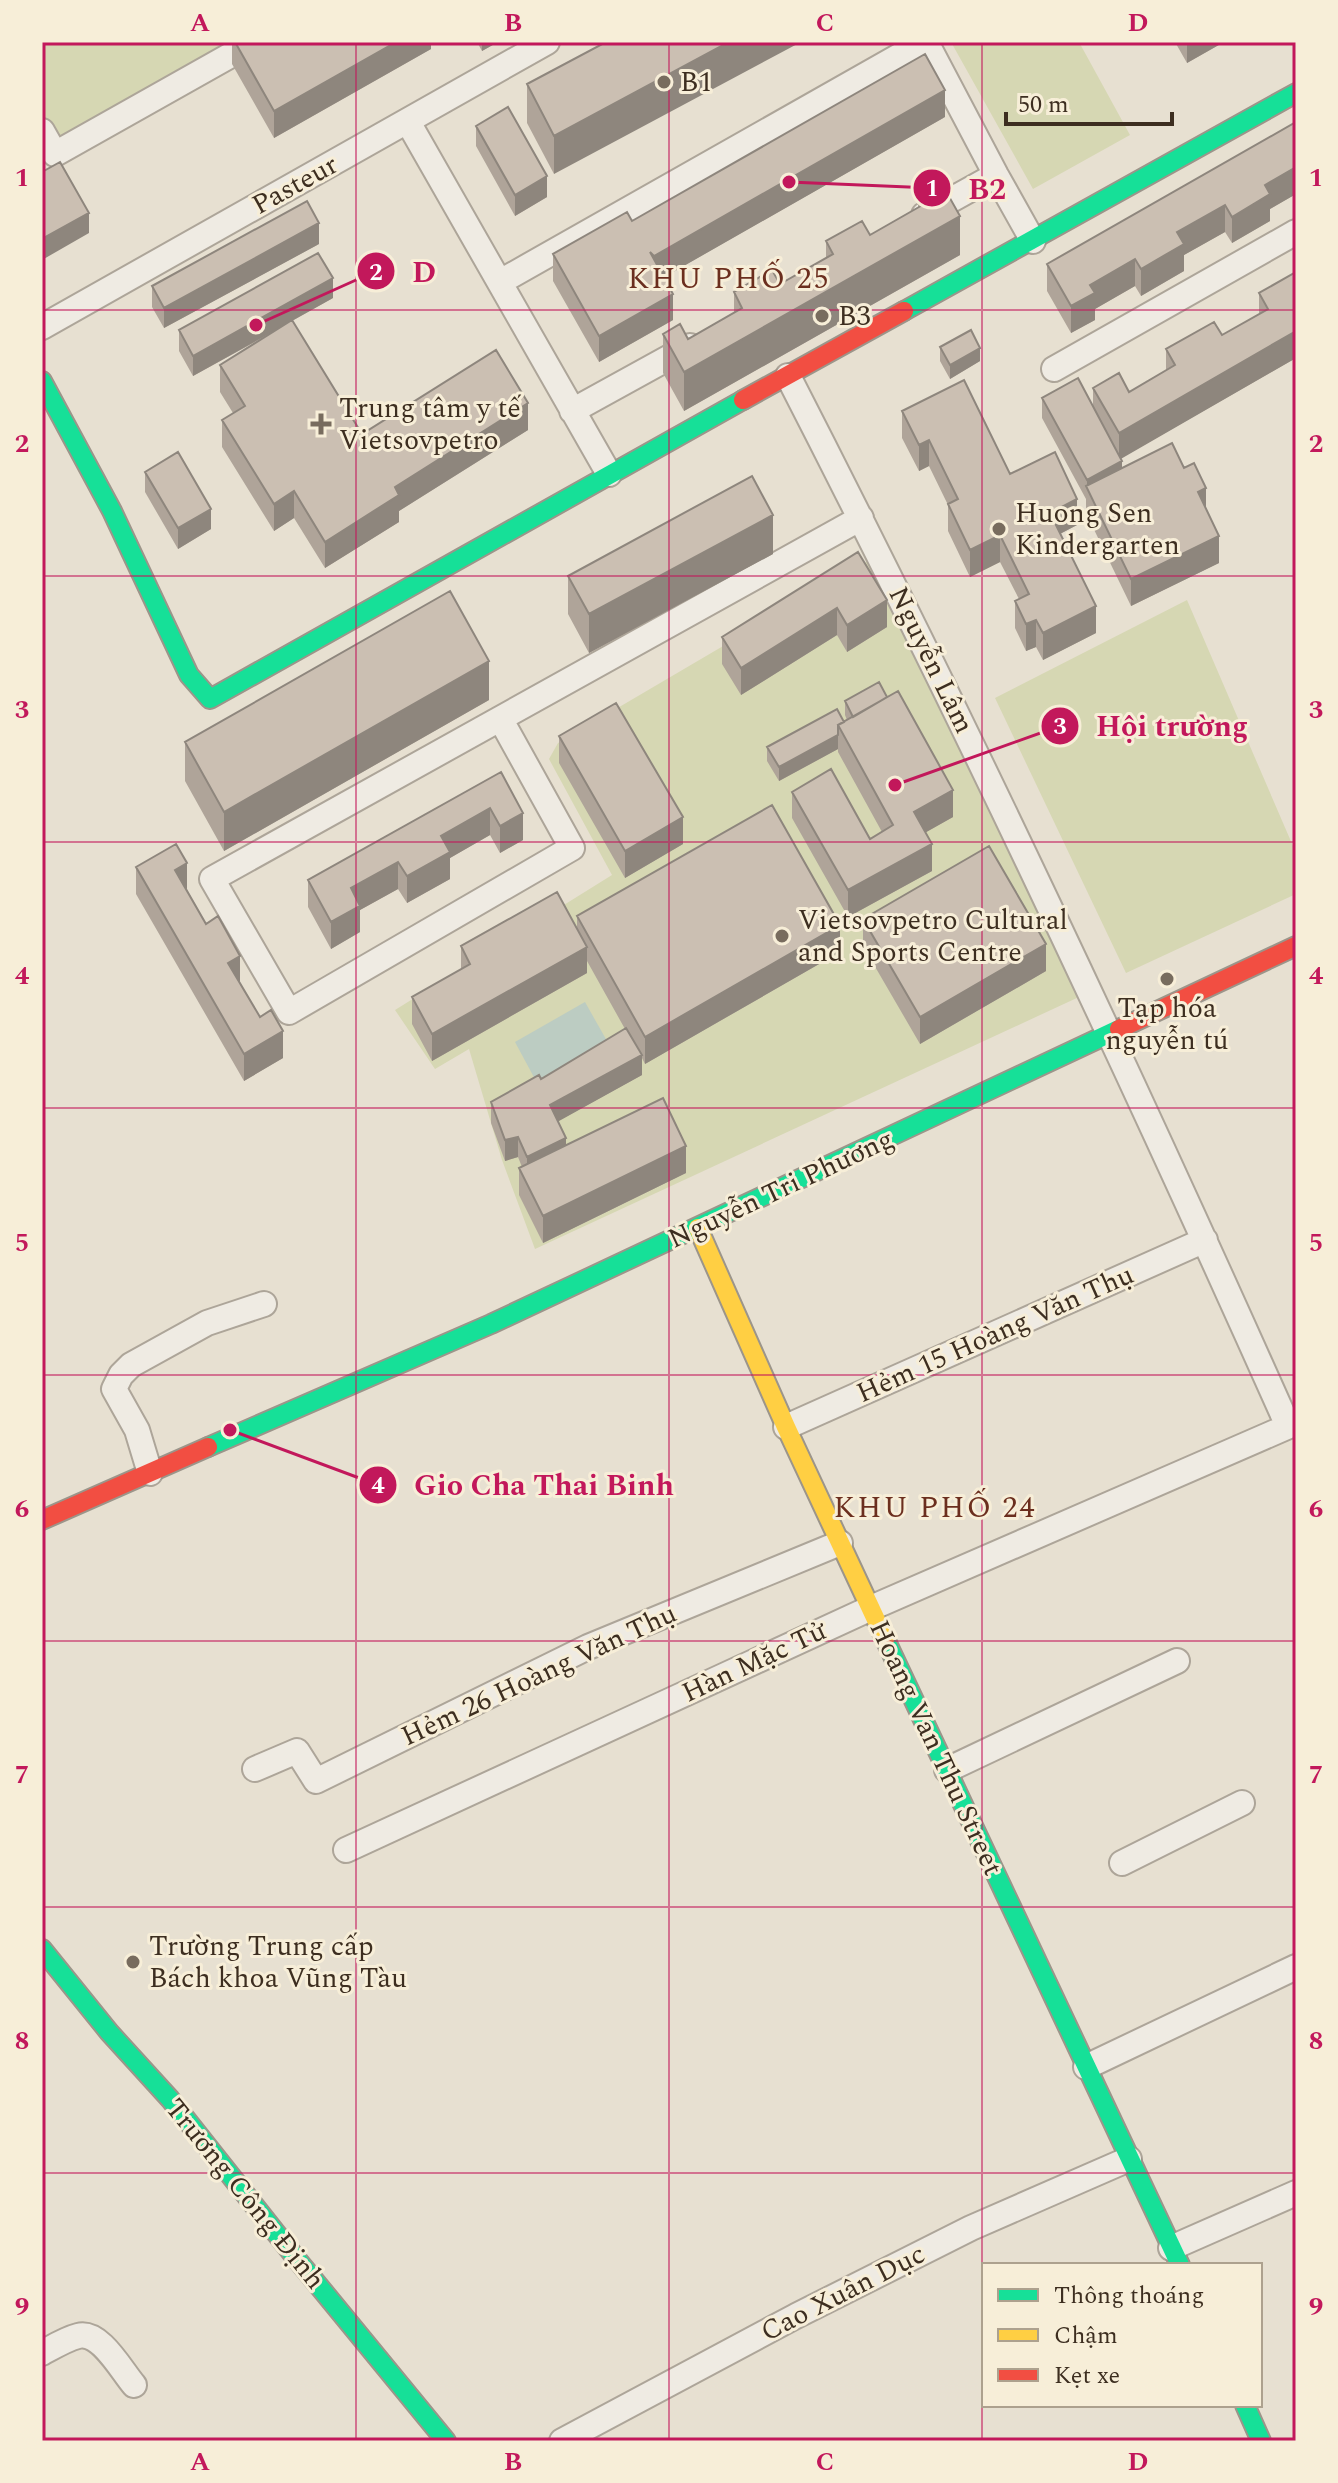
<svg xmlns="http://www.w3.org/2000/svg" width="1338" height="2483" viewBox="0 0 1338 2483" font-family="Spectral,serif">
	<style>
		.green { fill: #d6d7b3 }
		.water { fill: #bcccc2 }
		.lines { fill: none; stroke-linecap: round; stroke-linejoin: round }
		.street-casing { stroke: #ada599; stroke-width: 28 }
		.fast-casing { stroke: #9c958a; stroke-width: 22 }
		.slow-casing { stroke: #9c958a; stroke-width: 22 }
		.jam-casing { stroke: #9c958a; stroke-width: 22 }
		.street { stroke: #efebe3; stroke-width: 24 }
		.fast { stroke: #16e098; stroke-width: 18 }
		.slow { stroke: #ffcf43; stroke-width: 18 }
		.jam { stroke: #f24e42; stroke-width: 18 }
		.wall { fill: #afa499 }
		.shaded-wall { fill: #8e867d }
		.building { fill: #cbbfb2; stroke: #8e867d; stroke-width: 2 }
		.grid { fill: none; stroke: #c2185b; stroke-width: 2; stroke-opacity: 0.55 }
		.poi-dot { fill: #786c5e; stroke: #f7eed8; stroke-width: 3 }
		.labels { text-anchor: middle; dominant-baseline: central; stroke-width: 6; stroke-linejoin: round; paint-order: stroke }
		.poi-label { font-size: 28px; fill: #3d2e20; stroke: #f7eed8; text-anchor: start }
		.street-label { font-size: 28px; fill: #3d2e20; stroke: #f7eed8 }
		.neighbourhood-label { font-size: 30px; letter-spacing: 2px; fill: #6b2e1e; stroke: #f7eed8 }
		.leader { fill: none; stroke: #c2185b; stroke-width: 3 }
		.callout-dot { fill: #c2185b; stroke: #f7eed8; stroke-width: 3 }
		.mark-label { font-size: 24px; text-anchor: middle; font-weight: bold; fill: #fff }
		.callout-label { font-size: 30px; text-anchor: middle; font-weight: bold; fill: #c2185b; stroke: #f7eed8; stroke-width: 6; stroke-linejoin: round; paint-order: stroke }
		.neatline { fill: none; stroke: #c2185b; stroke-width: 3 }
		.grid-label { font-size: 26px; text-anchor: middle; font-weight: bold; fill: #c2185b }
	</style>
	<rect width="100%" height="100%" fill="#e7e0d1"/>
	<path class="green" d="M42,42H244L42,155Z
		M951,42H1079L1130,135L1033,189Z
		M868,561L1079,997L535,1249L502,1160L469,1049L435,1069L395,1010L612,875L549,759L558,743Z
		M1187,600L1296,853V894L1126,973L995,698Z"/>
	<path class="water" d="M585,1002L607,1041L536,1081L515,1042Z"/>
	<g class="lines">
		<g class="street-casing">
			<path id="street" d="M926,42L996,175L1033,241
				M408,122L609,474
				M42,131L55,154L254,42
				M924,215L996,175
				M500,282L924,42
				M42,327L547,42
				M1054,369L1296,232
				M788,376C965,721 1130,1072 1288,1426
				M572,411L690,346
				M501,720L572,848L289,1012L212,879L861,518
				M786,1427L1205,1240
				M150,1473L137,1430L114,1389L121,1375L131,1365L207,1323L264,1304
				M255,1769L297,1751L316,1781L588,1647L840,1543
				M947,1770L1177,1661
				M346,1850L871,1608L1296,1423
				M1122,1863L1242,1803
				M1086,2067L1296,1967
				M1171,2248L1296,2193
				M42,2353C53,2347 66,2339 78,2336C100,2330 121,2370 134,2385
				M562,2441L796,2316L971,2228L1129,2159"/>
		</g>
		<g class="fast-casing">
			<path id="fast" d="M904,311L1296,93
				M42,381L112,511L189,675L210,699L743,400
				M208,1447L491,1324L1119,1029
				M885,1639L1180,2265
				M42,1949L109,2032L170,2099L295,2257L446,2441
				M1245,2405L1261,2441"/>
		</g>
		<g class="slow-casing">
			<path id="slow" d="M698,1228L786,1427L885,1639"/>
		</g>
		<g class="jam-casing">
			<path id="jam" d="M743,400L904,311
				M1119,1029L1296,946
				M42,1520L208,1447"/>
		</g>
		<use href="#street" class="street"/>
		<use href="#fast" class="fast"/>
		<use href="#slow" class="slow"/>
		<use href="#jam" class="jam"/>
	</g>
	<path class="wall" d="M232,42H431V49L274,138L232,64Z
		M477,42H498L482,51Z
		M606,42L554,174L527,123V84Z
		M1175,42H1224L1187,63Z
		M945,117L664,277L673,320L599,362L553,281V254L632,221Z
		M1296,122V194L1270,209V221L1232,243L1225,232L1184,255V271L1141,296L1135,286L1095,309V320L1071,333L1047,291V264Z
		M476,126L547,197L515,216L476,146Z
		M918,189L960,255L684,411L663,373V334L688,339L734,313V292L780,284L826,258V241L870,235L918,207Z
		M319,244L164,328L152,307V286Z
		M1296,272V358L1121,458L1122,468H1184L1206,509L1219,563L1131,606L1086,513V499L1042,418V398L1093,407V388L1129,392L1166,371V349L1222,335L1259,314V293Z
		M333,298L292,321L362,434L528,430L399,511V522L325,568L294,518L274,531L222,447V420L233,413L220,392V365L277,330L193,376L179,351V330Z
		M940,347L980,361L950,379L940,361Z
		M902,411L1010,474L1077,525L1060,534L1096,633L1043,660L1036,647L1026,651L1015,628V601L1019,599L1000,562L970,577L948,531V505L929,466L919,471L902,438Z
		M145,472L211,529L178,549L145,492Z
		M858,552L887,627L847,652L837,635L741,695L722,664V637Z
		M773,554L589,653L568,614V576Z
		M489,700L224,851L185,781V742Z
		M845,701L953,817L926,832L932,871L848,917L792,818V792L870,839L882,832L838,752V749L779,781L767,761V747L847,720L845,715Z
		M559,736L683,844L625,878L559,763Z
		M501,772L523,840L500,853L490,835L450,858V879L407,903L398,889L360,910V932L331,949L308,907V880Z
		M136,867L187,890L283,1058L244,1081L136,894Z
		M577,916L840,952L645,1064L642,1058V1075L558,1121L566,1145L686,1173L543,1243L519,1195V1168L522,1167L518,1157L505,1161L491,1123V1102L541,1079L625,1029L587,961V973L432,1061L412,1024V997L461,969V946L577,928Z
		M863,919L1046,971L920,1044L863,946Z"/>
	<path class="shaded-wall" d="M396,42H431V49L274,138V111Z
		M482,42H498L482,51Z
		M729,42H801L554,174V136Z
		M1187,42H1224L1187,63Z
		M945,90V117L654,283V256Z
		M1296,167V194L1270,209V221L1232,243V217L1265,185Z
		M547,176V197L515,216V195Z
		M1225,205V232L1184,255V271L1141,296V269L1177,232Z
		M89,213V233L42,260V239Z
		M960,216V255L684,411V372Z
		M319,223V244L164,328V308Z
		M1135,259V286L1095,309V320L1071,333V306L1090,285Z
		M333,278V298L193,376V356Z
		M673,294V320L599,362V336Z
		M1296,331V358L1119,460V433Z
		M980,348V361L950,379V365Z
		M528,403V430L399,511V522L325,568V542L395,487Z
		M929,440V466L919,471V445Z
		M1122,461V482L1087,488V480Z
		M1206,488V515L1198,492Z
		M294,491V518L274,531V504Z
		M1077,499V525L1050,539V513Z
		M211,509V529L178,549V528Z
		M773,515V554L589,653V614Z
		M1000,535V562L970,577V550Z
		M1219,536V563L1131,606V579Z
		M887,600V627L847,652V625Z
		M1096,606V633L1043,660V633Z
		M837,608V635L741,695V668Z
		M1036,620V647L1026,651V624Z
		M489,661V700L224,851V812Z
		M838,735V749L779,781V767Z
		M953,790V817L914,839V812Z
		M490,808V835L450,858V879L407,903V876L441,836Z
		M523,813V840L500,853V826Z
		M683,817V844L625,878V851Z
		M932,844V871L848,917V890Z
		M398,862V889L360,910V932L331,949V922L351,888Z
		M187,863V890L175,870Z
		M840,925V952L645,1064V1037Z
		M1046,944V971L920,1044V1017Z
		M587,947V973L432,1061V1034Z
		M240,956V983L228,990V963Z
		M283,1031V1058L244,1081V1054Z
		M642,1055V1075L550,1126V1105Z
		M518,1137V1157L505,1161V1140Z
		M566,1138V1158L527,1178V1157Z
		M686,1146V1173L543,1243V1216Z
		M45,2078V2104L42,2107V2080Z"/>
	<path class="building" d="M235,42H396L274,111Z
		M606,42H729L554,136L527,84Z
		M925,54L945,90L654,256L650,252L673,294L599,336L553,254L627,212L632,221Z
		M508,107L547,176L515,195L476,126Z
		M1296,122V167L1265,185L1270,194L1232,217L1225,205L1177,232L1184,244L1141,269L1135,259L1090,285L1095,293L1071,306L1047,264Z
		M60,162L89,213L42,239V172Z
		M938,177L960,216L684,372L663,334L680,324L688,339L742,308L734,292L772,270L780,284L833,254L826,241L862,221L870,235L926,203L918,189Z
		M307,201L319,223L164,308L152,286Z
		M318,253L333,278L193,356L179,330Z
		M1296,272V331L1119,433L1093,388L1119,373L1129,392L1175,365L1166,349L1214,322L1222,335L1268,309L1259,293Z
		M292,320L362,434L496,350L528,403L395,487L399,495L325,542L294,491L274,504L222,420L245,406L220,365Z
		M971,330L980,348L950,365L940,347Z
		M1078,378L1122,461L1087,480L1042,398Z
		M964,380L1010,474L1055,452L1077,499L1050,513L1096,606L1043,633L1036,620L1026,624L1015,601L1029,594L1000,535L970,550L948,504L958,499L929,440L919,445L902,411Z
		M1172,443L1184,468L1194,463L1206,488L1198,492L1219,536L1131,579L1086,486Z
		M178,452L211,509L178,528L145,472Z
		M752,476L773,515L589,614L568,576Z
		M858,552L887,600L847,625L837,608L741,668L722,637Z
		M450,591L489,661L224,812L185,742Z
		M879,682L887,697L853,717L845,701Z
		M898,691L953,790L914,812L932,844L848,890L792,792L831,769L870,839L893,825L838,725Z
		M616,703L683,817L625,851L559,736Z
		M837,709L844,722L838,725V735L779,767L767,747Z
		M501,772L523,813L500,826L490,808L441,836L450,852L407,876L398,862L351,888L360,906L331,922L308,880Z
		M772,805L840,925L645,1037L577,916Z
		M176,844L187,863L175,870L206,924L218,916L240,956L228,963L260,1017L271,1010L283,1031L244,1054L136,867Z
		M989,846L1046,944L920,1017L863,919Z
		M557,892L587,947L432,1034L412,997L470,964L461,946Z
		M626,1028L642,1055L550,1105L566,1138L527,1157L518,1137L505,1140L491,1102L539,1075L541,1079Z
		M663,1098L686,1146L543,1216L519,1168Z"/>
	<path class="grid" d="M356,42V2441M669,42V2441M982,42V2441M42,310H1296M42,576H1296M42,842H1296M42,1108H1296M42,1375H1296M42,1641H1296M42,1907H1296M42,2173H1296"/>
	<g class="poi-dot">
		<circle cx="664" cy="82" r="8"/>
		<circle cx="822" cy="316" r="8"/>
		<path d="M317 412h8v8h8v8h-8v8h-8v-8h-8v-8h8z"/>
		<circle cx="999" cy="529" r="8"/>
		<circle cx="782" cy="936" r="8"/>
		<circle cx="1167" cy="979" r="8"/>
		<circle cx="133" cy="1962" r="8"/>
	</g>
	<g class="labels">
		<g class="poi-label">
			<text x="680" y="82">B1</text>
			<text x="838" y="316">B3</text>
			<text x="339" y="408">Trung tâm y tế<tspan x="339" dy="32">Vietsovpetro</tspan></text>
			<text x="1015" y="513">Huong Sen<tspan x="1015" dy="32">Kindergarten</tspan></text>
			<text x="798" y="920">Vietsovpetro Cultural<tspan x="798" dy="32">and Sports Centre</tspan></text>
			<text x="1167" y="1008" text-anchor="middle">Tạp hóa<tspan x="1167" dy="32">nguyễn tú</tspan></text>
			<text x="149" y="1946">Trường Trung cấp<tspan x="149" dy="32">Bách khoa Vũng Tàu</tspan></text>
		</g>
		<g class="street-label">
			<text transform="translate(295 185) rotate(-29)">Pasteur</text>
			<text transform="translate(931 660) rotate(64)">Nguyễn Lâm</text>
			<text transform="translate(781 1189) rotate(-25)">Nguyễn Tri Phương</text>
			<text transform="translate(995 1334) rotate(-24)">Hẻm 15 Hoàng Văn Thụ</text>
			<text transform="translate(754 1662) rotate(-25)">Hàn Mặc Tử</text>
			<text transform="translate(539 1675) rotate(-25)">Hẻm 26 Hoàng Văn Thụ</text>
			<text transform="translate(936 1748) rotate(65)">Hoang Van Thu Street</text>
			<text transform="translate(245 2194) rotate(51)">Trương Công Định</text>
			<text transform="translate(843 2293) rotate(-27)">Cao Xuân Dục</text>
		</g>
		<g class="neighbourhood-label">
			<text x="729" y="279">KHU PHỐ 25</text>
			<text x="935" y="1508">KHU PHỐ 24</text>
		</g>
	</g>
	<path class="leader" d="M789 182L932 188M256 325L376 271M895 785L1060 726M230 1430L378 1485"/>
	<g class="callout-dot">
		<circle cx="789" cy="182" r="8"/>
		<circle cx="256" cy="325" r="8"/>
		<circle cx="895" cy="785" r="8"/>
		<circle cx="230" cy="1430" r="8"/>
		<circle cx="932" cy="188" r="20"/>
		<circle cx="376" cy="271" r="20"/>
		<circle cx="1060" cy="726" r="20"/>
		<circle cx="378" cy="1485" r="20"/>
	</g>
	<g class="mark-label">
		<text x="932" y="196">1</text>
		<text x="376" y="280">2</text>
		<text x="1060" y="734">3</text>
		<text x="378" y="1493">4</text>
	</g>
	<g class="callout-label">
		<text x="987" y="199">B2</text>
		<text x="424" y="282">D</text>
		<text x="1172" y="736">Hội trường</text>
		<text x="544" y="1495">Gio Cha Thai Binh</text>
	</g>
	<rect width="1338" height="2483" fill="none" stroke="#f7eed8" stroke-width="88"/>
	<rect x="982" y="2263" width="280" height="144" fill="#f7eed8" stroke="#ada18e" stroke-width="2"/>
	<rect x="998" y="2289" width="40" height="12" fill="#16e098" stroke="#ada18e" stroke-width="2"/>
	<text x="1054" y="2303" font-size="24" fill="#3d2e20">Thông thoáng</text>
	<rect x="998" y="2329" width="40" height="12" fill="#ffcf43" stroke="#ada18e" stroke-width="2"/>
	<text x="1054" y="2343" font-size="24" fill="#3d2e20">Chậm</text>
	<rect x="998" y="2369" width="40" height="12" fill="#f24e42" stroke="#ada18e" stroke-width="2"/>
	<text x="1054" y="2383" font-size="24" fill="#3d2e20">Kẹt xe</text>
	<path d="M1006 112v12h166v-12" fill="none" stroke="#3d2e20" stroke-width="4"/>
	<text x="1018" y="112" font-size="24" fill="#3d2e20" stroke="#f7eed8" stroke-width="6" paint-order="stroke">50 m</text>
	<rect x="44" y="44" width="1250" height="2395" class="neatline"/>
	<g class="grid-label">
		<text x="200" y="31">A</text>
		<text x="513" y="31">B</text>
		<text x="825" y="31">C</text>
		<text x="1138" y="31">D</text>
		<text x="22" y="186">1</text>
		<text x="1316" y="186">1</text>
		<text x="22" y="452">2</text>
		<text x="1316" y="452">2</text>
		<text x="22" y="718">3</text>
		<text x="1316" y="718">3</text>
		<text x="22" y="984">4</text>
		<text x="1316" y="984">4</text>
		<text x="22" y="1251">5</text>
		<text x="1316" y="1251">5</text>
		<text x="22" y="1517">6</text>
		<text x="1316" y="1517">6</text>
		<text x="22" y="1783">7</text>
		<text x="1316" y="1783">7</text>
		<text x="22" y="2049">8</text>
		<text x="1316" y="2049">8</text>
		<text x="22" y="2315">9</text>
		<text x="1316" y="2315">9</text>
		<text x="200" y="2470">A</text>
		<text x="513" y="2470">B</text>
		<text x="825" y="2470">C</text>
		<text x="1138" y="2470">D</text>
	</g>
</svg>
